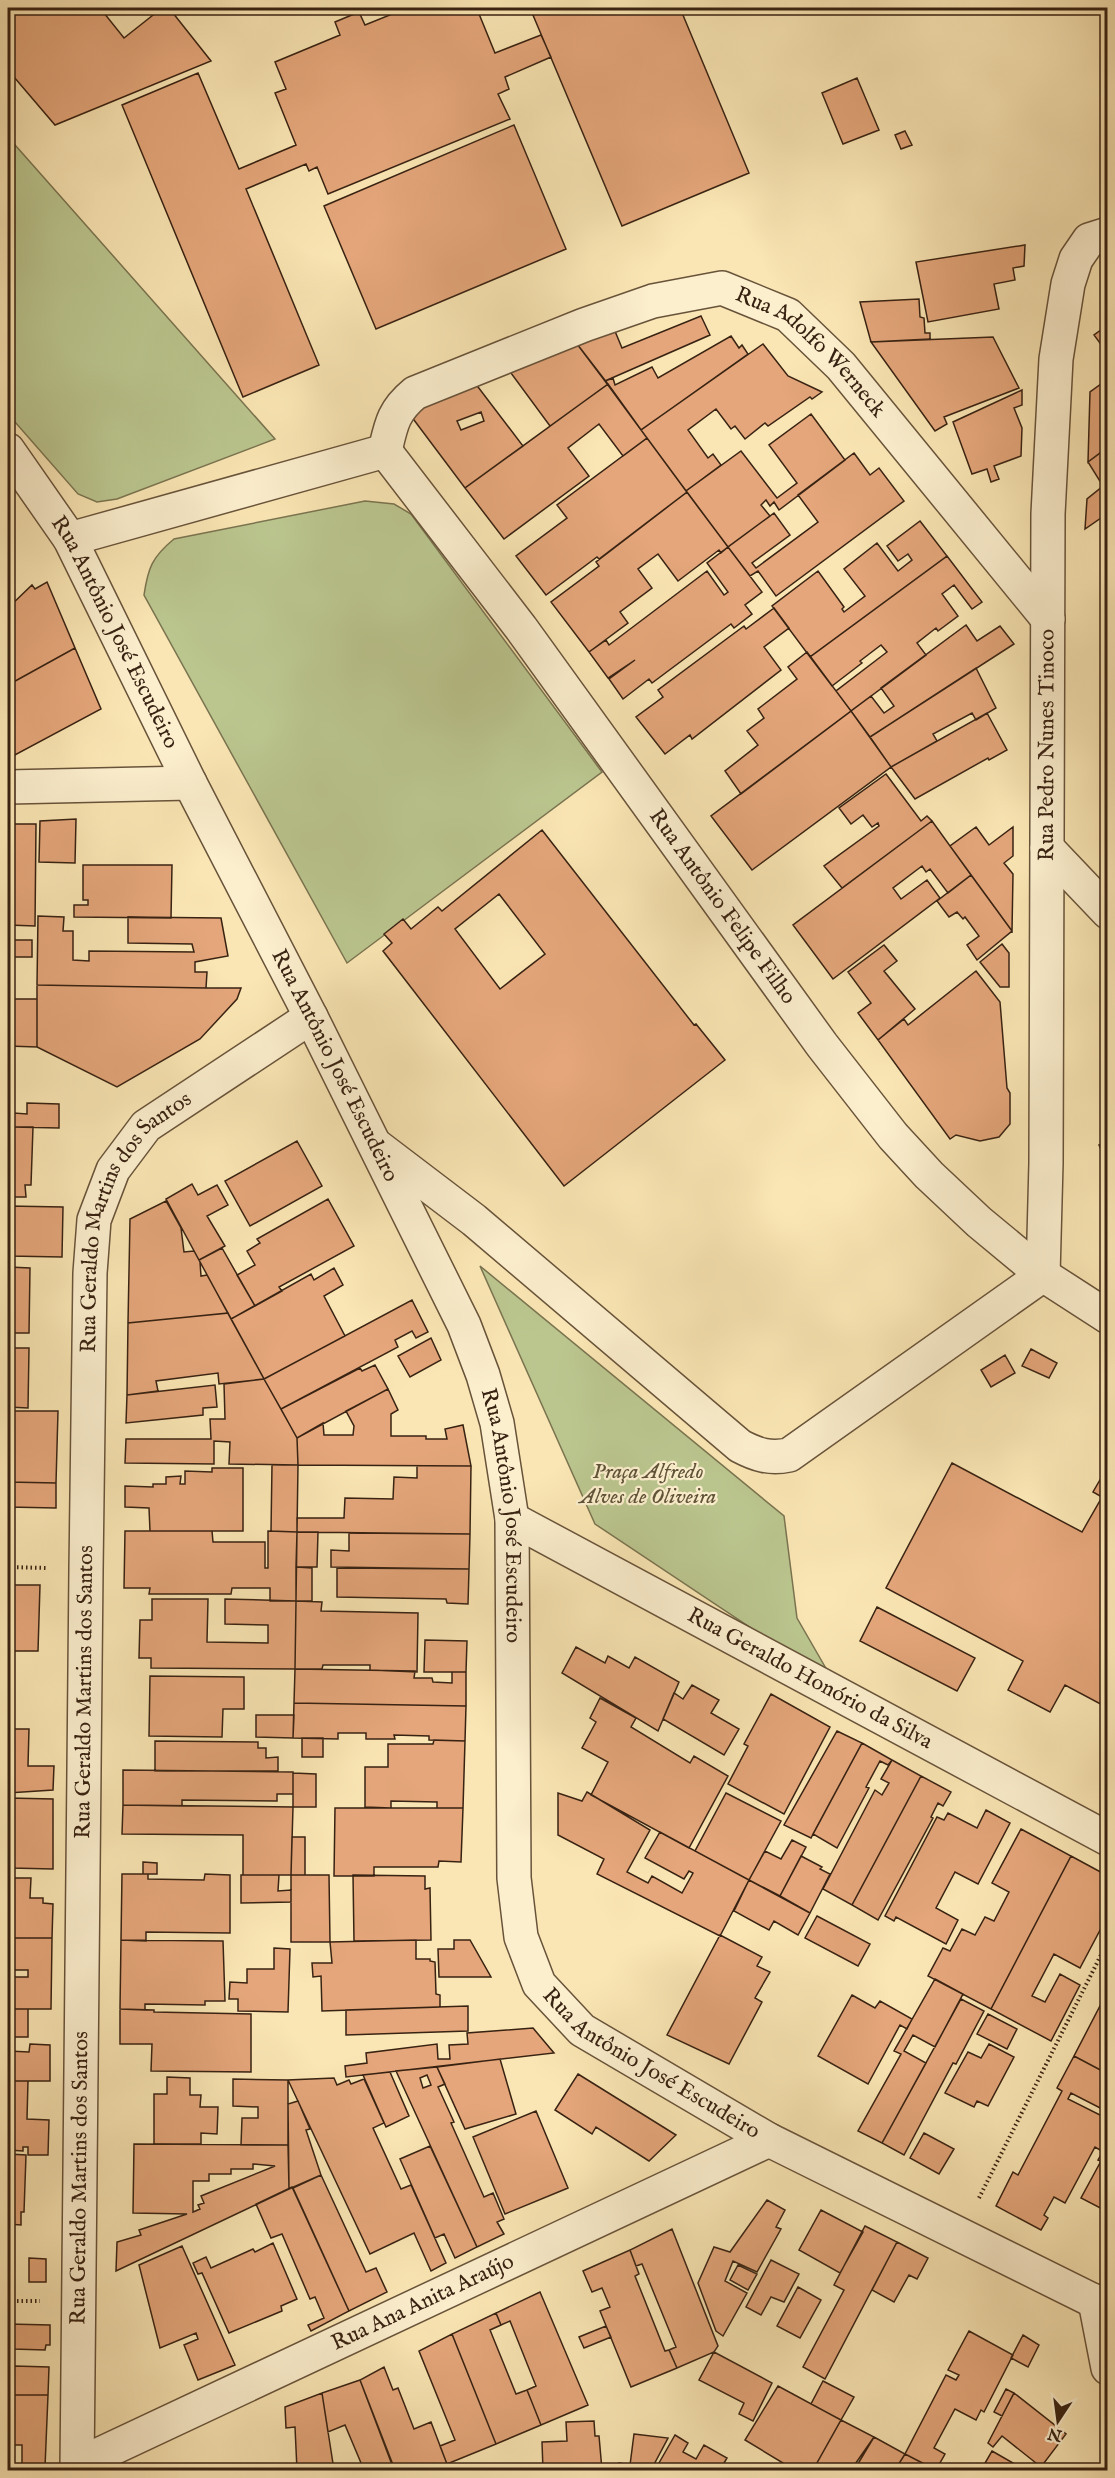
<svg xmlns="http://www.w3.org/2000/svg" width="1115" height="2478" viewBox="0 0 1115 2478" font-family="'IM FELL English',serif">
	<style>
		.green { fill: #bbc68f; stroke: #7a7450; stroke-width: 1.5 }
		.building { fill: #e4a67a; stroke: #382212; stroke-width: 1.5; fill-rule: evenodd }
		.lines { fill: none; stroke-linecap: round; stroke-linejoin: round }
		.minor-casing { stroke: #68533a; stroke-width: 36 }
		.path { stroke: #382212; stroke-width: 4; stroke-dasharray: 1.5 3; stroke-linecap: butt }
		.minor { stroke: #fcefce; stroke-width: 33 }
		.labels { text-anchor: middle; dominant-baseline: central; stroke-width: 4.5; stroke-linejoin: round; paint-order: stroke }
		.street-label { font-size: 22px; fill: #382212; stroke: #fcefce }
		.park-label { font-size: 22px; font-style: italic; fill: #5f5338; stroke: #fcefce }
	</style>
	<rect width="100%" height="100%" fill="#fae6b4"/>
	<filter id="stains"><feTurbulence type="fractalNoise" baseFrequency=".00333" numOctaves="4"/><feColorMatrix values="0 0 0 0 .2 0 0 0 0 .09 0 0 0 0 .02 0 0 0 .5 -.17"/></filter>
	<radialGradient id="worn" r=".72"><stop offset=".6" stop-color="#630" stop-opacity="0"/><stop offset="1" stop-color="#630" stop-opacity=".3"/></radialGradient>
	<path class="green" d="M8,137L275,439L117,499L97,502L78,494L8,414Z
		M365,501L394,504L411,514L602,772L347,963L144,595C148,568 152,557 174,539Z
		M480,1266L784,1516L797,1618L835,1684L595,1524Z"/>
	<path class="building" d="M8,8H100L124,38L162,8H169L211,61L55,125L8,70Z
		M407,8H464L467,13L477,9L495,53L541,35L551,57L505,77L509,89L498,94L510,119L328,194L317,167L309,171L306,164L246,189L319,365L243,397L122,105L198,73L239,169L296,145L275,93L286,89L275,62L340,35L335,22L359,12L365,25Z
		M530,8H680L749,173L622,226Z
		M857,78L879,130L843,144L822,93Z
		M514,125L566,249L376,329L324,206Z
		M905,131L912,145L901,149L895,135Z
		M1025,245L1024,266L1013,268L1015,280L994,284L999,309L928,322L916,262Z
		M919,299L920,317L924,318L925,333H930V339L871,342L860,302Z
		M701,316L710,335L605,381L574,340L612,324L622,348Z
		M1108,325V354L1094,335Z
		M731,336L739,348L742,345L748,354L641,430L605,381L613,378L615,385L652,367L658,378Z
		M993,337L1019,388L944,417L947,424L935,431L871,342Z
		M574,340L608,384L550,426L508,369Z
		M763,344L788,376L822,392L812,399L810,397L768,426L765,423L745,439L735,426L731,429L716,409L688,430L708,458L713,454L721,465L686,491L641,430Z
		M1108,379V447L1088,462L1090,392Z
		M475,383L523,446L465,488L408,412ZM481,412L484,421L461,430L457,421Z
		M608,384L647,438L623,456L599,424L568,448L589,476L504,539L465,488Z
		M1022,390V405L1014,408L1022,428L1021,456L994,466L999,479L991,482L987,469L972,474L953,422Z
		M811,414L845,460L779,510L774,502L770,506L766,500L761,505L770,516L728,547L686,491L741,451L777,498L797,483L769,445Z
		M647,438L687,492L599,559L597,557L546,595L516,556L567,518L557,505Z
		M1108,447V513L1085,529L1087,499L1103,486L1088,462Z
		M854,453L870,475L879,468L904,501L776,596L758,571L750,576L728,547L774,513L790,535L752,563L756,568L818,522L798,495Z
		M687,492L728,547L721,553L719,550L678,581L658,554L638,569L652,588L620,612L628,623L589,652L551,602L599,566L596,562Z
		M920,521L947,556L810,657L772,606L818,571L844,607L842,609L844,612L865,596L844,569L877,543L898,571L912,560L908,554L898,561L887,546Z
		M728,547L762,592L745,605L752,614L734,628L731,624L652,683L649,679L623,699L609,679L635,660L608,678L589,652L606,640L609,645L707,571L724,595L728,592L707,563Z
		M947,556L982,602L972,609L954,585L942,594L958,616L938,631L936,628L917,643L926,655L851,711L836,691L887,652L881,645L860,661L862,663L832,686L810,657Z
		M47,582L75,648L8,685V608L32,585L35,589Z
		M774,608L789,628L764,647L781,670L692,739L690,735L665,754L636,717L663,697L658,690L744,626L746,629Z
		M966,625L977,641L1000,626L1014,644L870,737L851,711L871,696L884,713L894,706L881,688Z
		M75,648L101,709L13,756L8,746V685Z
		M807,652L851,711L741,794L725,771L758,745L747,731L764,718L758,709L797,679L788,667Z
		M976,668L996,708L976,720L972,713L933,734L937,741L891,767L870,737Z
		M851,711L891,767L752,870L711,816Z
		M987,713L1007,750L989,760L988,758L915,799L891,767Z
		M886,774L921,821L927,816L932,821L842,888L824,866L879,826L878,823L872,827L863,815L851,824L839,808Z
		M76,819L75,863L39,862L40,821Z
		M932,821L971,875L948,893L930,869L926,872L922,866L893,888L901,899L927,880L940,898L833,979L793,925Z
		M8,824H36L35,926L8,925Z
		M976,827L989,845L1013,827V856L1004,863L1013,874L1012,931L950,846Z
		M542,830L694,1025L696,1024L725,1060L564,1186L383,951L392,943L384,934L403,919L411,929L438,907L442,911ZM499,894L545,954L500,989L455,929Z
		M83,865H172L171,918L74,917V905H88V900H83Z
		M971,875L1012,931L977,960L967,945L979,936L965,917L963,919L957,912L949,917L937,901Z
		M38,916L64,917L63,931H73V960L89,961V951L194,952L192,944L128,943V917L221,918L228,956L195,962V972H207L206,988L37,985Z
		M8,940H32V957H8Z
		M1002,944L1009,953V987H1000L980,962Z
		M884,945L897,961L884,971L915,1009L878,1040L858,1013L871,1003L848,972Z
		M976,971L1000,1002L1007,1088L1010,1093V1124L999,1137L980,1141L956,1135L950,1139L878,1040L904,1019L908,1025Z
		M37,985L206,988H241L237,999L200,1039L117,1087L37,1047Z
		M8,999H37V1047L8,1046Z
		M27,1103L59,1104V1128L13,1127L14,1113L27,1114Z
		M8,1127H33L31,1185H25L26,1197H8Z
		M297,1141L322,1186L250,1226L225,1181Z
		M1108,1142V1166L1099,1145Z
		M192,1184L198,1195L217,1185L228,1205L207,1216L225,1246L199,1260L166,1199Z
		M328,1199L354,1246L279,1287L282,1291L255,1306L237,1275L255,1265L247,1251L260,1243L257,1239Z
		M166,1201L181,1228L184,1252L194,1251L200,1262L201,1276L207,1275L228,1313L128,1323L130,1219Z
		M8,1206L63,1207L62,1257L8,1256Z
		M222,1248L255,1306L231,1319L199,1260Z
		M8,1267L30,1268L29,1333H8Z
		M334,1268L343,1285L324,1296L345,1336L264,1379L231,1319L311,1274L314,1280Z
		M412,1300L428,1332L416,1338L412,1331L395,1340L398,1347L281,1409L264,1379Z
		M228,1313L264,1379L219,1384L218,1373L156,1381L158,1391L127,1395L128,1323Z
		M431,1338L441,1360L410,1377L398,1356Z
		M8,1348H29L28,1408L8,1407Z
		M1031,1349L1057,1363L1049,1378L1022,1366Z
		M1005,1355L1015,1373L991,1387L981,1370Z
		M375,1365L388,1389L297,1438L281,1409L360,1368L362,1371Z
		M264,1379L297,1438L298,1465L229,1464L230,1442L214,1441V1464L125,1463L126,1439H211L210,1419H225L224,1384Z
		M215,1385L217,1407L203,1408V1415L126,1423L127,1395Z
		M388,1389L398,1410L391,1414V1436H426V1439H447L445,1429L463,1425L471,1466L298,1465L297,1438L323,1423L324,1435H353L354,1426L346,1411Z
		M9,1411H58L56,1483L8,1482Z
		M952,1463L1082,1532L1102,1497L1093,1492L1108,1466V1708L1065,1685L1050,1712L1008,1690L1023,1661L886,1588Z
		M272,1465H298L297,1532L271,1531Z
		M417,1466H471L470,1534L297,1532V1518H344L345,1498L393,1499L394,1477L417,1478Z
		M212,1468H243V1531H150L149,1508L125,1507V1486L153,1487V1484H166V1477L181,1476L180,1484H185V1471L212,1472Z
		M8,1482L56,1483V1508L8,1507Z
		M125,1531H212L213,1542H265V1568H268V1531L297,1532L296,1601H270V1588H232L231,1594H149L150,1588H124Z
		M297,1532H318L317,1567H296Z
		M349,1533L470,1534L469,1569L331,1567V1550L349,1551Z
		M296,1567L312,1568V1601H296Z
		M337,1568L469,1569L468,1604L447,1603L446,1599L337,1597Z
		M8,1585H40L38,1651H8V1637H10V1630H8Z
		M152,1599H208L207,1642L268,1643V1625L225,1624V1599L296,1601L295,1669L151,1668V1658H139L140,1620H152Z
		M296,1601L322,1602L321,1611L418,1613L417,1672L370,1670V1665H323L322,1669H295Z
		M877,1607L975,1658L957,1691L860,1641Z
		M425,1640L467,1641L466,1672H424Z
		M576,1647L605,1663L608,1656L629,1668L635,1657L679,1682L658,1731L562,1673Z
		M295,1669L415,1671L414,1678H432L433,1682L452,1683V1672H466V1706L294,1703Z
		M150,1676L244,1677V1709H223L222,1737L149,1736Z
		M692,1685L719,1700L711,1713L739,1729L724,1755L663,1719L674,1693L683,1699Z
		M771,1694L830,1727L784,1814L728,1784L748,1746L744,1744Z
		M600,1698L636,1718L631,1727L690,1763L694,1756L728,1776L689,1848L591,1795L608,1762L582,1748L596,1722L590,1718Z
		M294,1703L466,1706L465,1741L429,1740V1736L394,1735L395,1739H366V1733H338V1739L293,1738Z
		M256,1715H294L293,1738L256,1737Z
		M8,1729H29L28,1766H54L53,1790L8,1793Z
		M837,1731L862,1743L811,1838L784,1825Z
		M302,1738H323V1757H302Z
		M434,1740L465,1741L463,1808H437V1802L391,1801V1808L365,1807V1767H388V1744H433Z
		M155,1741L258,1742V1748H266V1758L278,1757V1771H155Z
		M862,1743L892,1760L888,1765L880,1761L866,1787L869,1788L837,1848L813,1834Z
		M892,1760L921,1776L852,1905L823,1889L875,1790L882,1795L889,1783L881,1779Z
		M123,1770L293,1772V1794H277V1801L182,1800V1806L123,1805Z
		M293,1773L316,1774V1807H293Z
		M921,1776L951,1792L943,1806L938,1803L931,1817L933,1818L878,1920L852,1905Z
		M587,1792L650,1830L627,1872L648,1883L652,1876L682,1893L693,1873L689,1871L684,1879L645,1858L660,1832L749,1880L720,1936L597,1874L604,1859L558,1835V1793L582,1801Z
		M726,1793L781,1821L749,1880L695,1851Z
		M8,1798L53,1799V1869L11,1868L12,1856H8Z
		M123,1805L293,1807L291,1875H243V1835L122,1834Z
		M335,1808H463L461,1862L439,1861L438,1867H374V1876H334Z
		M986,1810L1010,1823L978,1884L955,1872L936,1908L958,1920L946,1944L896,1917L894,1921L885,1916L937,1817L944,1820L948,1813L977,1828Z
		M1021,1829L1071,1856L991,2009L928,1976L943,1948L950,1951L962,1929L975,1935L985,1917L994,1921L1009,1892L992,1883Z
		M292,1837H305V1875H291Z
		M792,1840L806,1847L780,1896L749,1880L765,1851L781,1859Z
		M801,1856L822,1867L820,1869L830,1874L810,1913L780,1896Z
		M1071,1856L1108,1876V1915L1080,1968L1054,1954L1032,1996L1045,2002L1060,1974L1080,1985L1051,2041L991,2009Z
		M143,1862L157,1863V1874H143Z
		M122,1874H148V1879L204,1880L205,1874L230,1875V1933L146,1932V1941L121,1940Z
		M241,1875H279L278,1891L291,1890V1902L241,1903Z
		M291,1875H329L330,1942H291Z
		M353,1875L425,1876V1889L430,1888L431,1940L354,1941Z
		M8,1878H31L30,1898H43V1903L53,1904L52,1938H8Z
		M749,1880L810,1913L798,1935L774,1921L769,1930L734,1911Z
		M817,1916L870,1944L858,1966L805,1938Z
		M720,1935L762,1957L757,1966L770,1972L755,1998L762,2002L729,2064L667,2035Z
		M8,1938H52L51,2009H8ZM11,1970H28V1977H11Z
		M121,1940L223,1941L225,2001H205V2005L145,2004V2010L120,2009Z
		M416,1940V1959H430V1961L435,1962L436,1994L440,1995V2007L322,2011L321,1976L313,1977L312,1963H332L330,1942Z
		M454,1940H470L491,1977H439L438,1949H454Z
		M274,1948L290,1949L288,2012L238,2011V1999H229L230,1982L247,1983V1969H274Z
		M935,1979L963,1994L935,2047L913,2035L904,2051L926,2063L882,2143L858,2131L901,2054L894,2051Z
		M852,1995L875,2008L880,2001L912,2019L907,2029L900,2025L868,2084L818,2056Z
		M961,1999L984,2011L956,2064L953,2063L904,2155L882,2143Z
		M1101,2004L1108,2007V2074L1074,2056Z
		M468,2006V2031L346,2035V2010Z
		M8,2009H28V2037H8Z
		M120,2009L154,2010V2012L251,2014V2072L151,2071L152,2044H120Z
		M988,2014L1017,2029L1007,2049L977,2034Z
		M533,2028L554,2053L346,2077L345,2066L367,2063L366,2053L437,2044L438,2059H450L449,2045L468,2044L467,2033Z
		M30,2044L50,2045V2081H8V2051L29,2052Z
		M989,2044L1014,2057L988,2106L977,2101L974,2107L945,2093L968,2052L981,2058Z
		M1074,2056L1108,2074V2112L1071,2093L1068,2099L1108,2119V2137L1100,2150L1095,2147L1065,2203L1054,2197L1044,2215L1048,2218L1041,2230L996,2206L1013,2172L1018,2175L1062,2091L1057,2088Z
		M500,2059L516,2114L465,2129L437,2067Z
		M437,2067L445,2084L438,2087L454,2122L451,2123L484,2197L493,2193L504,2219L497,2222L504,2234L477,2247L396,2071ZM427,2075L431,2085L423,2088L420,2078Z
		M390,2072L409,2116L386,2127L363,2075Z
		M578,2074L676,2135L649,2161L596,2127L592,2134L555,2110Z
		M167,2077L190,2078V2095H201L200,2107H218L217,2134L201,2133V2144H154V2094H167Z
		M334,2078L337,2085L349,2080L351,2084L364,2079L384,2123L373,2128L401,2189L411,2185L446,2263L431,2271L414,2233L370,2254L288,2080Z
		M233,2079L288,2080V2145H241L242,2118H258V2107L233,2106Z
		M8,2081H28L27,2119L49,2120L48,2155H28V2147H23V2151L8,2150Z
		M298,2101L310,2129L306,2130L321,2175L289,2189L288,2104Z
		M536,2111L568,2188L505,2214L473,2137Z
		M924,2133L954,2149L939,2174L910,2158Z
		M1108,2142V2212L1081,2198L1101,2161L1098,2160Z
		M134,2144L288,2145L289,2189L116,2271L117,2242L141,2235L139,2230L187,2214L133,2213ZM253,2164L275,2166L201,2196L204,2203L198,2205L200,2209L193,2212V2181H209V2174H231V2169H253Z
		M430,2146L477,2247L455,2258L444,2234L435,2238L400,2159Z
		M8,2154L26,2155L24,2212H21V2225L8,2224Z
		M321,2175L366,2272L376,2268L387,2292L349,2311L293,2188Z
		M292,2187L349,2311L311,2331L308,2325L324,2318L315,2297L310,2299L282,2234L271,2238L256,2204Z
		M767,2200L785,2210L776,2227L781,2229L757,2272L733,2261L725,2281L747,2293L723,2336L716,2331L698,2283L714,2247L730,2252Z
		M821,2210L863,2232L840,2273L799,2250Z
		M865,2226L897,2242L825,2379L803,2367L844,2290L834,2285Z
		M672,2229L718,2346L714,2352L677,2368L669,2350L676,2347L642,2264L636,2266L630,2250Z
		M897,2242L928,2258L917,2279L909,2275L894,2302L872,2290Z
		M273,2243L297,2299L281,2306L282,2311L229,2333L202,2273L198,2274L193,2263L206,2257L211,2268L253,2249L255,2252Z
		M182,2246L235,2365L198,2380L184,2345L198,2339L196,2333L160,2348L139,2265Z
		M630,2250L639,2274L635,2276L665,2351L669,2350L677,2368L631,2387L600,2311L610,2307L602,2288L592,2292L583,2271Z
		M29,2258L46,2259V2282H29Z
		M771,2260L799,2274L784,2302L771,2297L761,2315L746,2307Z
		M738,2265L757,2274L748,2290L730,2280Z
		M798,2287L821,2300L800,2338L777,2326Z
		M540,2292L588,2405L541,2425L527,2390L536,2386L510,2321L501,2325L496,2313Z
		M496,2313L501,2325L490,2330L516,2394L527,2390L541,2425L496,2444L452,2334Z
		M8,2324L50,2325V2345H46L45,2350L13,2349V2344H8Z
		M606,2326L611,2337L584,2348L579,2337Z
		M969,2331L1013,2355L984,2412L981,2410L976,2420L955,2409L934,2448L945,2454L936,2470L905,2454L946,2375L956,2380L959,2375L948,2370Z
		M452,2334L496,2444L447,2464L440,2446L455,2440L419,2351Z
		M1023,2335L1039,2345L1028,2367L1011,2358Z
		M714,2352L772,2383L753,2421L739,2414L744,2403L699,2380Z
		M14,2366L49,2367L48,2395H13Z
		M384,2367L393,2390L398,2388L414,2429L431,2422L447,2464L433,2470H395L360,2380Z
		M360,2380L394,2470H364L345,2425L328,2432L322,2393Z
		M823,2381L854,2397L841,2420L811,2404Z
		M778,2386L841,2420L813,2470H785L788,2466L745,2440Z
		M1006,2389L1014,2393L1002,2416L994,2412Z
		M322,2393L334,2470H297L295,2427L286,2428L285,2407Z
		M1014,2393L1066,2434L1041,2467L1002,2436L993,2447L988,2443Z
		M8,2395H48L45,2467H22V2445H8Z
		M841,2420L874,2437L851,2470H813Z
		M594,2421L595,2436H599L602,2470H543L542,2442L567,2441L566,2422Z
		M634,2434L668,2438L651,2470H619V2463L630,2465Z
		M675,2435L688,2443L683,2452L696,2459L704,2445L727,2458L720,2470H655Z
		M874,2437L905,2454L895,2470H859L856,2467Z
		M992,2451L1025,2470H981Z
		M905,2454L936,2470H895Z"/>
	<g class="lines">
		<g class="minor-casing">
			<g id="minor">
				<path id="s1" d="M8,450L70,539L190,783L311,1017L464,1325L483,1375L497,1423L512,1519L514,1878L521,1937L539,1984L582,2030L769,2140L1108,2308"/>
				<path id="s2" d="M385,451L521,628L822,1045L893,1136L929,1175L979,1222L1043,1275L1108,1317"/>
				<path id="s3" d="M385,451C391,425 393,411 415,393L584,325L653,301L722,288L788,315L841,366L1048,619"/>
				<path d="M70,539L385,451"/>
				<path d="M8,787L190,783"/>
				<path d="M1047,848L1108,912"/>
				<path id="s4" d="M378,1147L474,1220L740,1446C757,1455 770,1459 789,1455L1043,1275L1046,1163L1048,514L1056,359L1068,284L1076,259L1089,240L1108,234"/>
				<path id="s5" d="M512,1519L1108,1839"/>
				<path d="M1095,2301L1108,2368"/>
				<path id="s6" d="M77,2465L769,2140"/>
				<path id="s7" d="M77,2470L86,1570L90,1273L94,1220L113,1170L146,1126L311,1017"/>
			</g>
		</g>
		<path class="path" d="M8,1567L46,1568
			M979,2198L1108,1941
			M8,2301H40"/>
		<use href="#minor" class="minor"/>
	</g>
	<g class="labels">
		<g class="street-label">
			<text stroke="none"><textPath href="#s3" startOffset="504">Rua Adolfo Werneck</textPath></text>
			<text stroke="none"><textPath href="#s1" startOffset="212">Rua Antônio José Escudeiro</textPath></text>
			<text stroke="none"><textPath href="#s4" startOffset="1362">Rua Pedro Nunes Tinoco</textPath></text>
			<text stroke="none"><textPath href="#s2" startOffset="567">Rua Antônio Felipe Filho</textPath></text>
			<text stroke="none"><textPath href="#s1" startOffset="698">Rua Antônio José Escudeiro</textPath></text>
			<text stroke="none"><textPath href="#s7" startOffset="1264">Rua Geraldo Martins dos Santos</textPath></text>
			<text stroke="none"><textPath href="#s1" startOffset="1184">Rua Antônio José Escudeiro</textPath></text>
			<text stroke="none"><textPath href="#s5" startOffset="338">Rua Geraldo Honório da Silva</textPath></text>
			<text stroke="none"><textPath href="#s7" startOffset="778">Rua Geraldo Martins dos Santos</textPath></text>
			<text stroke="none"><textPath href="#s1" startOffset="1796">Rua Antônio José Escudeiro</textPath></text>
			<text stroke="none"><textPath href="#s7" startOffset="292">Rua Geraldo Martins dos Santos</textPath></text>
			<text stroke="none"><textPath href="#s6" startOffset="382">Rua Ana Anita Araújo</textPath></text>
		</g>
		<g class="park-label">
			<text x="648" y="1472">Praça Alfredo<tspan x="648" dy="25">Alves de Oliveira</tspan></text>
		</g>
	</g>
	<rect width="1115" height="2478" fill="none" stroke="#fae6b4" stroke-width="30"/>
	<rect x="9" y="9" width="1097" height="2460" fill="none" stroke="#382212" stroke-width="3"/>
	<rect x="15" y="15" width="1085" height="2448" fill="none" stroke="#382212" stroke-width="1.5"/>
	<g transform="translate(1058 2421) rotate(193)" stroke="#fcefce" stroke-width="4.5" paint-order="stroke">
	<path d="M0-4.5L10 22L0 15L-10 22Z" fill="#382212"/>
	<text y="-9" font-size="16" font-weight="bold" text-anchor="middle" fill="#382212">N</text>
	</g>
	<rect width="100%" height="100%" filter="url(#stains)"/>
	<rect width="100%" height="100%" fill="url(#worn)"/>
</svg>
